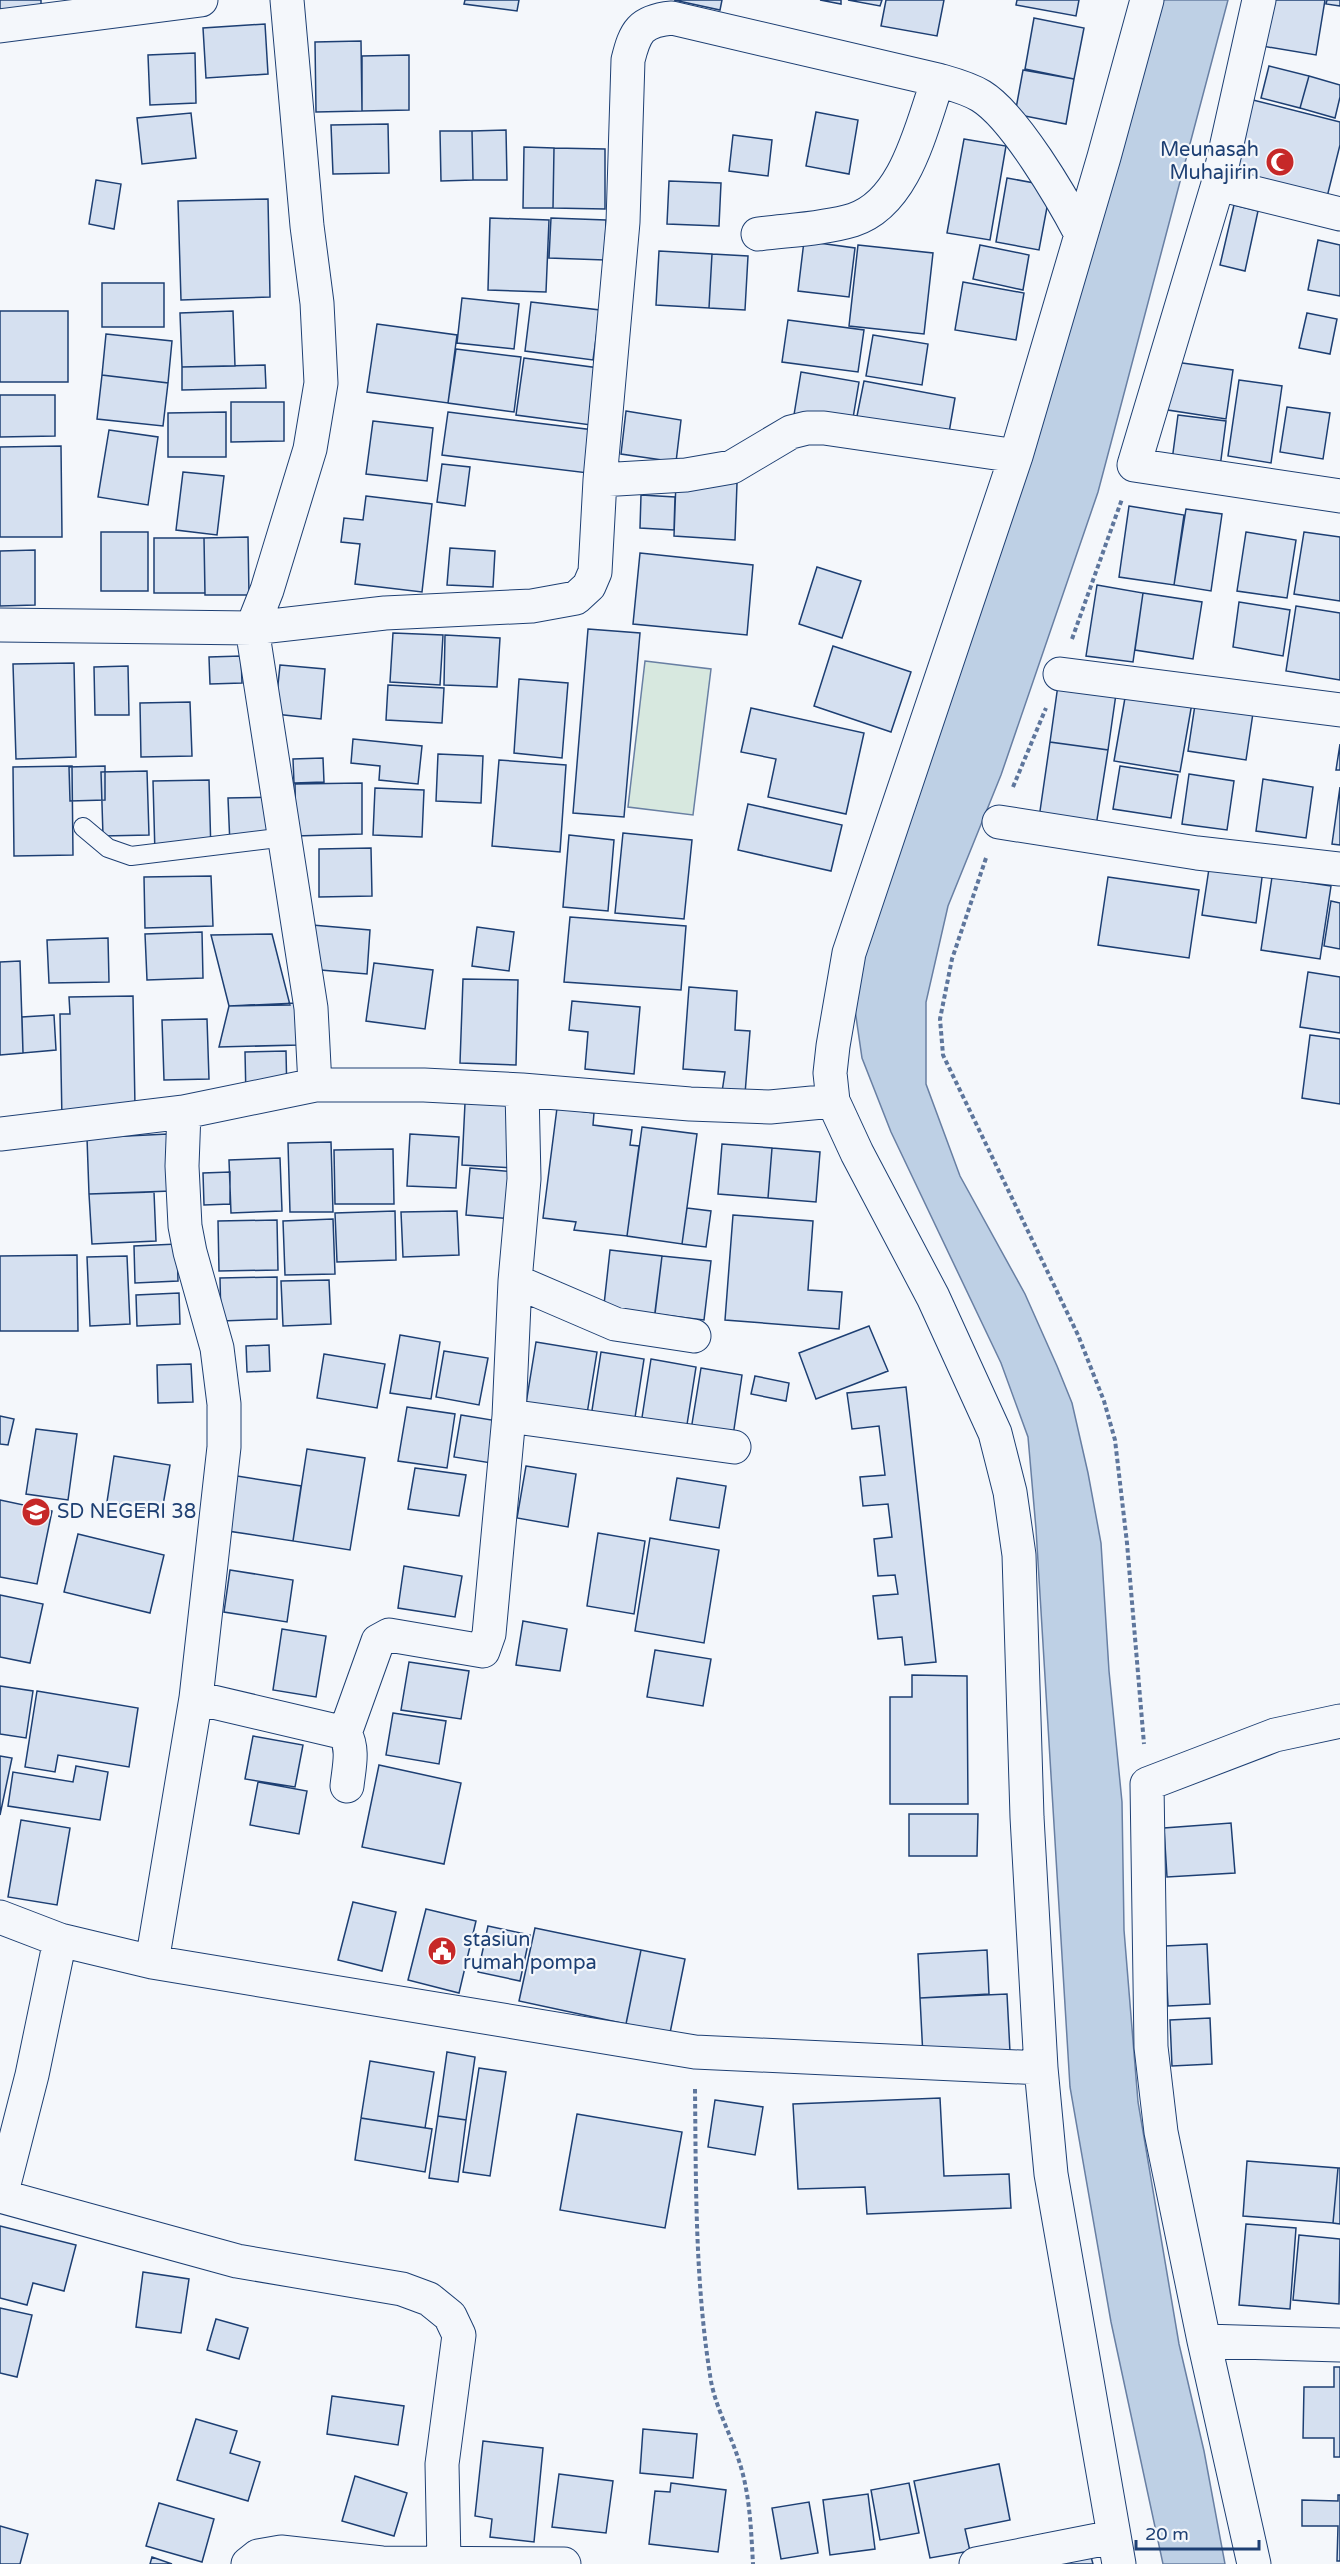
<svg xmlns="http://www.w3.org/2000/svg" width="1340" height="2564" viewBox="0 0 1340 2564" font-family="'Varela Round',sans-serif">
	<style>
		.green { fill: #d7e8df; stroke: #687fa3; stroke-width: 1.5 }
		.water { fill: #bed0e5; stroke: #687fa3; stroke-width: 1.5 }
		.building { fill: #d5e0f0; stroke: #1d3f73; stroke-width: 1.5 }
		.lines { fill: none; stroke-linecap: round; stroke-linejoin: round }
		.service-casing { stroke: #1d3f73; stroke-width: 20 }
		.minor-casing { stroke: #1d3f73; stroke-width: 35 }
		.path { stroke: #5e769c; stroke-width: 4; stroke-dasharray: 4.5 3; stroke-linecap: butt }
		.service { stroke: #f4f7fb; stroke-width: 18 }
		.minor { stroke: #f4f7fb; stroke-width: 33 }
		.labels { text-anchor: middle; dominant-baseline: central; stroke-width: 4.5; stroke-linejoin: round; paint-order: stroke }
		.poi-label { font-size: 20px; fill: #1d3f73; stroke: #f4f7fb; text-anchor: start }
	</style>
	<rect width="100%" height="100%" fill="#f4f7fb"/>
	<path class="green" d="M645,661L711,669L693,815L628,807Z"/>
	<path class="water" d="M1157,0H1228L1098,492L1001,775L948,906L926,1002V1084L960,1176L1025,1294L1057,1366L1072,1403L1088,1473L1101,1543L1109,1671L1122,1802L1124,1930L1138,2102L1179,2344L1204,2451L1225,2564H1163L1111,2322L1070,2087L1036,1529L1028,1437L1001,1363L891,1132L862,1058L854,1003L868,927Z"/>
	<path class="building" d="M0,0H41V15L0,13Z
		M465,0H519L517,11L464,4Z
		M674,0H722L720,10Z
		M820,0H841V4Z
		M848,0H882L880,6Z
		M886,0H944L937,36L881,26Z
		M1017,0H1079L1076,16L1016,5Z
		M1269,0H1325L1316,55L1262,46Z
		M1327,0H1340V6L1326,4Z
		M1034,18L1084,28L1074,79L1025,69Z
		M265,24L268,74L206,78L203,28Z
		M361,41L362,111L316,112L315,42Z
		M195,53L196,103L150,105L148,55Z
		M409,55V110L362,111V56Z
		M1269,66L1309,76L1300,108L1261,98Z
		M1023,70L1074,79L1066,124L1015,114Z
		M1309,76L1340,85V97L1335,118L1300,108Z
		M1241,97L1340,122V145L1325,205L1220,179Z
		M816,112L858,120L849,174L806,166Z
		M191,113L196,158L142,164L137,118Z
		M388,124L389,173L333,174L331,125Z
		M506,130L507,180H473L472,131Z
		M440,131H472L473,180L441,181Z
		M733,135L772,140L768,176L729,171Z
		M964,139L1006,146L990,240L947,233Z
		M524,147L554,148L553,208H523Z
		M554,148L605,149V209L553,208Z
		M1007,178L1051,186L1039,250L996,242Z
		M96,180L121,184L114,229L89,224Z
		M669,181L721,183L719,226L667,224Z
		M268,199L270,297L181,300L178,201Z
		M1234,205L1258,211L1245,271L1220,265Z
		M490,218L549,220L546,292L488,290Z
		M551,218L606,220L605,260L549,258Z
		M1318,240L1340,245V296L1308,290Z
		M804,241L855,248L849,297L798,291Z
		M858,245L933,253L924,334L849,326Z
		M980,245L1029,255L1023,290L973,279Z
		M659,251L712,254L709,308L656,305Z
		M712,254L748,256L745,310L709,308Z
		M963,282L1024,293L1016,340L955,330Z
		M102,283H164V327H102Z
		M462,298L519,304L514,349L457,343Z
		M531,302L600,310L593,360L525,351Z
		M0,311H68V382H0Z
		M233,311L235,366L182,367L180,313Z
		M1307,313L1337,319L1330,354L1299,348Z
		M788,320L864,330L858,372L782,362Z
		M377,324L457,335L448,403L367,392Z
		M106,334L172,341L168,383L102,375Z
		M873,335L928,344L922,385L866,376Z
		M456,349L521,357L514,412L448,403Z
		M524,358L599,368L591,425L516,415Z
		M1175,362L1233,370L1226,419L1168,410Z
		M265,365L266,388L182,390V367Z
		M801,372L859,382L851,430L793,421Z
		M102,375L168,383L163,426L97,419Z
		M1239,380L1282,386L1271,463L1228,456Z
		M864,381L955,398L947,444L855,426Z
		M0,395H55V436L0,437Z
		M231,402H284V441L231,442Z
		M1287,407L1330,413L1323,459L1280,452Z
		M626,411L681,420L676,462L621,454Z
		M226,412V457H168V413Z
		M448,412L594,430L588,473L442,455Z
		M1178,415L1226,421L1219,475L1171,468Z
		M373,421L433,428L427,481L366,474Z
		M109,430L158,437L148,505L98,497Z
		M61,446L62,537H0V447Z
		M442,464L470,467L465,506L437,502Z
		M183,472L224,476L217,535L176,530Z
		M676,481L737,483L735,540L674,536Z
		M641,495L675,497L674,530L640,528Z
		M366,496L432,504L422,592L355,584L360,544L341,542L344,518L363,520Z
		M1129,506L1184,515L1174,585L1119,577Z
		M1186,509L1222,514L1211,591L1174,585Z
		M101,532H148V591H101Z
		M1246,532L1296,540L1287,598L1237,591Z
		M1304,532L1340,537V601L1294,594Z
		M248,537L249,595H205L204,538Z
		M154,538H204L205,593H154Z
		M450,548L495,551L493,587L447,585Z
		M35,550V605L0,606V551Z
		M640,553L753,565L747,635L633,624Z
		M817,567L861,581L842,638L799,624Z
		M1097,585L1143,593L1133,662L1086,656Z
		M1143,593L1202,602L1193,659L1135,650Z
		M1239,602L1290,610L1283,656L1233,647Z
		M1296,606L1340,613V680L1286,671Z
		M588,629L640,633L624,817L573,813Z
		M393,633L443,635L440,685L390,682Z
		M445,635L500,638L497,687L444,685Z
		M833,646L911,672L891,732L814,706Z
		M241,656L242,683L210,684L209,657Z
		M74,663L76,757L16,759L13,664Z
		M280,665L325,669L321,719L275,714Z
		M128,666L129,715H95L94,667Z
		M519,679L568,683L562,758L514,753Z
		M388,685L444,688L442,723L386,720Z
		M1058,685L1116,694L1108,750L1050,742Z
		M1126,692L1192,703L1180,772L1114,761Z
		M190,702L192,756L141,757L140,703Z
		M1195,705L1253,713L1246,760L1188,751Z
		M751,708L864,733L846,814L768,797L776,759L741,752Z
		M353,739L422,746L418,784L379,780L380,766L351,763Z
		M1050,742L1108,750L1096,826L1039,818Z
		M1340,744V770H1336Z
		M438,754L483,756L481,803L436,801Z
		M323,758L324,782L294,783L293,759Z
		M499,760L566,765L560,852L492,846Z
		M72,766L73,855L14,856L13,767Z
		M105,766V800L70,801L69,767Z
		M1120,766L1178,775L1171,818L1113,809Z
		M147,771L149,835L103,836L101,772Z
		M1189,774L1234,781L1227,830L1182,824Z
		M1263,779L1313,787L1306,838L1256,831Z
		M209,780L211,853L155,854L153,781Z
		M362,783V834L296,836L295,784Z
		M1340,787V845L1332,844Z
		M375,788L424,790L422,837L373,835Z
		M288,797L289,844L230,845L228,798Z
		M748,804L842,825L831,871L738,850Z
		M623,833L692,840L684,919L615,913Z
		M569,835L614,840L608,911L563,907Z
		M371,848L372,896L319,897V849Z
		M1210,862L1263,870L1256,923L1202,915Z
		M211,876L213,926L145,928L144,877Z
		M1108,877L1199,890L1189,958L1098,945Z
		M1272,877L1331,886L1320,959L1261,950Z
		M1331,901L1340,903V949L1324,946Z
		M570,917L686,926L681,990L564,982Z
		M312,925L370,930L367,974L309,969Z
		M477,927L514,932L509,971L472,966Z
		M202,932L203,978L147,980L145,934Z
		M272,934L290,1005L229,1006L211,935Z
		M108,938L109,982L49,983L47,940Z
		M20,961L23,1053L0,1055V962Z
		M374,963L433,970L425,1029L366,1021Z
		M1308,972L1340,977V1033L1300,1027Z
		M463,979L518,980L516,1065L460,1063Z
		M689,987L737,991L735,1030L750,1031L745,1094L722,1092L725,1072L683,1069Z
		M133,996L135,1107L62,1120L60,1014H70L69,997Z
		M572,1001L640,1007L634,1074L585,1069L588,1032L569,1030Z
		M297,1003L299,1045L219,1047L229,1006Z
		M54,1015L56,1050L23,1053L22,1017Z
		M207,1019L209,1079L164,1080L162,1020Z
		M1310,1035L1340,1039V1104L1302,1098Z
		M286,1051L287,1097L246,1098L245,1052Z
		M465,1103L520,1106L516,1168L462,1165Z
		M557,1108L594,1113L593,1125L632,1130L630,1145L639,1146L627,1236L574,1230L576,1222L543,1218Z
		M642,1127L697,1134L682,1244L627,1236Z
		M168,1134L171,1191L89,1194L87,1138Z
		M410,1134L459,1137L456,1188L407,1186Z
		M331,1142L333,1212H290L288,1143Z
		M722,1144L772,1148L768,1198L718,1194Z
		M772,1148L820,1152L816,1202L768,1198Z
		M393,1149L394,1204H335L334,1150Z
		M280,1158L282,1211L231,1213L229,1160Z
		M470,1168L516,1172L512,1219L466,1215Z
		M230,1172V1204L204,1205L203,1173Z
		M154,1192L156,1241L92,1244L89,1194Z
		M687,1208L711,1211L706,1247L682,1244Z
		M395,1211L396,1260L337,1262L335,1213Z
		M457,1211L459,1255L403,1257L401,1212Z
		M733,1215L813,1221L808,1290L842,1292L839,1329L725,1320Z
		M333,1219L335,1274L285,1275L283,1221Z
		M277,1220L278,1270L219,1271L218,1221Z
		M177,1244L178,1281L135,1283L134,1246Z
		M610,1250L662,1256L654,1320L603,1314Z
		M77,1255L78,1331H0V1256Z
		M127,1256L130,1324L90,1326L87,1257Z
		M662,1256L711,1261L704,1320L655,1314Z
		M277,1277V1319L221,1321L220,1278Z
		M329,1280L331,1324L283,1326L281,1281Z
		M179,1293L180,1324L137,1326L136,1295Z
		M869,1326L888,1371L816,1399L799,1353Z
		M400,1335L440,1342L431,1399L390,1393Z
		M536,1342L597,1352L586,1420L525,1410Z
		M269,1345L270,1371L247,1372L246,1346Z
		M444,1351L488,1358L479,1405L436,1397Z
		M601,1352L644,1359L634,1424L591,1417Z
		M324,1354L385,1364L377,1408L317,1398Z
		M651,1359L696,1367L686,1431L641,1424Z
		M191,1364L193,1402L158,1403L157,1365Z
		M701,1368L742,1375L733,1436L691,1430Z
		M755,1376L789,1383L786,1401L751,1394Z
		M906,1387L936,1662L905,1665L902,1637L878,1639L873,1596L898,1594L895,1575L878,1576L874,1539L892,1537L888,1504L863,1506L860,1477L885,1475L879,1426L852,1429L847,1393Z
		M407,1407L455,1414L447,1468L398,1461Z
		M461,1415L498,1421L491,1463L454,1457Z
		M0,1416L14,1419L8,1445L0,1444Z
		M36,1429L77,1434L68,1500L26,1494Z
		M307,1449L365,1458L350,1550L293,1541Z
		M114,1456L170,1465L162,1511L107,1502Z
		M526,1466L576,1474L568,1527L517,1518Z
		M415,1468L466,1475L459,1516L408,1509Z
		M237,1476L301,1486L293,1541L228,1531Z
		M677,1478L726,1486L719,1528L670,1520Z
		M0,1500L52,1511L37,1584L0,1577Z
		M598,1533L645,1541L634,1614L587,1606Z
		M78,1534L164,1555L150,1613L64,1592Z
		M650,1538L719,1550L704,1643L635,1631Z
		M404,1566L462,1576L455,1617L398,1608Z
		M230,1570L293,1580L287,1622L224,1612Z
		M0,1595L43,1604L30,1663L0,1657Z
		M523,1621L567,1629L560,1671L516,1665Z
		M282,1629L326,1636L316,1697L273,1690Z
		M655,1650L711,1659L703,1706L647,1697Z
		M409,1662L469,1671L461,1719L401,1710Z
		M912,1675L967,1676L968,1804H890V1697H912Z
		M0,1686L33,1691L26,1738L0,1734Z
		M37,1691L138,1708L129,1767L58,1755L55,1772L25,1767Z
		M393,1713L446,1721L439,1764L386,1755Z
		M253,1736L303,1745L295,1787L245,1779Z
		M0,1756L12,1758L0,1815Z
		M379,1765L461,1783L444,1864L362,1847Z
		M76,1766L108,1772L100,1820L8,1806L13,1772L73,1782Z
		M258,1782L307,1791L299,1834L250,1825Z
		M909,1814H978L977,1856H909Z
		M21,1820L70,1828L57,1905L8,1897Z
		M1231,1823L1235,1873L1167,1877L1164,1828Z
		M353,1902L396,1912L382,1971L338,1960Z
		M426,1909L476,1921L459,1993L408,1980Z
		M488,1926L530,1935L520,1981L478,1972Z
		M535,1928L641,1950L626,2024L519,2001Z
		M1207,1944L1210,2004L1168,2006L1165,1946Z
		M641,1950L685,1959L670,2033L626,2024Z
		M987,1950L989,1994L920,1998L918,1954Z
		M1007,1994L1010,2052L923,2057L920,1998Z
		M1210,2018L1212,2064L1172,2066L1170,2020Z
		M447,2052L475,2057L466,2120L438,2116Z
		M370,2061L434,2072L425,2128L361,2118Z
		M479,2068L506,2072L490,2176L463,2172Z
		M940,2098L944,2176L1009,2174L1011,2208L867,2214L865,2187L798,2189L793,2104Z
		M715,2100L763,2107L755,2155L708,2147Z
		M577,2114L682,2132L665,2228L560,2210Z
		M438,2116L466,2120L458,2182L429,2178Z
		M361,2118L432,2129L425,2172L355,2160Z
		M1247,2161L1338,2168L1333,2223L1243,2216Z
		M1338,2168H1340V2224L1333,2223Z
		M1246,2224L1296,2228L1290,2309L1239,2305Z
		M0,2226L76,2245L64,2291L33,2283L27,2305L0,2298Z
		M1299,2235L1340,2239L1339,2304L1293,2300Z
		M143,2272L189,2279L181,2333L136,2327Z
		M0,2308L32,2315L17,2377L0,2373Z
		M216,2319L248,2328L239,2359L207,2350Z
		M1334,2367H1340V2457H1334V2438H1303L1304,2387H1334Z
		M332,2396L404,2406L398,2445L327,2434Z
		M196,2419L237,2431L230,2453L260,2462L248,2501L177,2480Z
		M643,2429L697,2434L693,2478L640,2473Z
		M483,2441L543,2448L534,2542L490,2537L492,2519L475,2516Z
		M999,2464L1010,2520L965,2529L970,2551L930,2558L914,2481Z
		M559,2474L613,2481L606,2533L552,2527Z
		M355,2476L407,2493L394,2536L342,2521Z
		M671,2483L726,2490L718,2552L649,2544L655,2491L670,2492Z
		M909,2483L919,2533L880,2540L871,2490Z
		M868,2494L875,2549L830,2555L823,2500Z
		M1338,2495H1340V2561H1337L1338,2526H1302V2500L1338,2501Z
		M809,2502L818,2553L781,2559L772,2508Z
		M159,2503L214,2519L202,2562L146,2546Z
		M0,2526L28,2534L20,2564H0Z
		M1090,2553L1093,2564H1033Z
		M152,2557L172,2564H150Z"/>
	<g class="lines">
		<g class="service-casing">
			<path id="service" d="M83,827L108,848L131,856L286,837"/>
		</g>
		<g class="minor-casing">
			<path id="minor" d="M287,0L307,226L317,303L321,383L310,449L267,590L252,628L311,1008L315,1085
				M1259,0L1218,184L1134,465L1340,496
				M0,26L201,0
				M1218,184L1340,214
				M758,234C789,230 823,229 853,220C906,203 921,127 938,80
				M600,480L686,475L732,467L791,432L807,428H824L1016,456
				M0,625L252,628L385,613L532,606L576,598L589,586L595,572L600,480L623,222L628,60C635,32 640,21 672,18L938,80C952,84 968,88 981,96C1015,117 1062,198 1081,234
				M1060,674L1340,710
				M999,822L1197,853L1340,869
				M0,1134L184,1112L315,1085H424L522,1090L690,1104L770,1107L833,1101
				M515,1281L615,1324L694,1336
				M509,1416L734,1447
				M196,1698L345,1733C354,1750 349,1767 347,1786
				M345,1733L378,1641L389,1635L483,1651L489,1634L509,1416L515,1281L524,1179L522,1090
				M0,1917L60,1940L152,1962L695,2052L1041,2068
				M152,1962L196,1698L224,1447V1404L217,1348L190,1252L185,1226L182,1166L184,1112
				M0,2196L237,2261L402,2289L429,2299L450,2316L459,2335L442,2464L444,2562
				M1,2196L32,2075L60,1940
				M1204,2341L1340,2345
				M248,2564L258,2556L281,2552L382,2563L564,2564
				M976,2564L1113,2537
				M1119,2564L1051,2174L1041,2068L1027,1817L1019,1555L1010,1492L995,1433L933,1297L857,1153L833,1101L830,1073L833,1046L849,953L1016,456L1104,157L1147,0
				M1254,2564L1204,2341L1161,2132L1151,2047L1147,1784L1275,1735L1340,1721"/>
		</g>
		<path class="path" d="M1072,639L1122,499
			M1013,787L1046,708
			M986,858L952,959L940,1019L943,1055L1078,1335L1104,1401L1115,1440L1127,1543L1144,1744
			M695,2089C696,2184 695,2280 710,2375C714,2405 730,2432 739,2461C750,2494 751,2529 753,2564"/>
		<use href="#service" class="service"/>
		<use href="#minor" class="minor"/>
	</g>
	<defs>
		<g id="mosque-disc" transform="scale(1.5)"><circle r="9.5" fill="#c62828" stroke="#f4f7fb"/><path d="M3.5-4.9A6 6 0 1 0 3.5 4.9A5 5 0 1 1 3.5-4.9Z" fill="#fff"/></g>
		<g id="school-disc" transform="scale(1.5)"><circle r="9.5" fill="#c62828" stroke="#f4f7fb"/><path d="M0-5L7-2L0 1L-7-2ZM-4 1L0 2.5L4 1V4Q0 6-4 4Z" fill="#fff"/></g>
		<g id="civic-disc" transform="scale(1.5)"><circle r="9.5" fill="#c62828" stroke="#f4f7fb"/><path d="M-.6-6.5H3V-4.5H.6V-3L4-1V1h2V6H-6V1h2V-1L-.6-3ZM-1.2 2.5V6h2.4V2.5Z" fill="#fff"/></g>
	</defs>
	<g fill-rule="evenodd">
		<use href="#mosque-disc" x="1280" y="162"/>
		<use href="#school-disc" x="36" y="1512"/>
		<use href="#civic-disc" x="442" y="1951"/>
	</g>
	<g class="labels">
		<g class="poi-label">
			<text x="1259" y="150" text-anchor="end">Meunasah<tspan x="1259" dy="23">Muhajirin</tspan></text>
			<text x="57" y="1512">SD NEGERI 38</text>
			<text x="463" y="1940">stasiun<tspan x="463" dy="23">rumah pompa</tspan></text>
		</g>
	</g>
	<path d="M1136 2540v9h123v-9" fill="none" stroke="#1d3f73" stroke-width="3"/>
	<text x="1145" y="2540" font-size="18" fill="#1d3f73" stroke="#f4f7fb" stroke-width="4.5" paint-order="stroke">20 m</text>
</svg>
